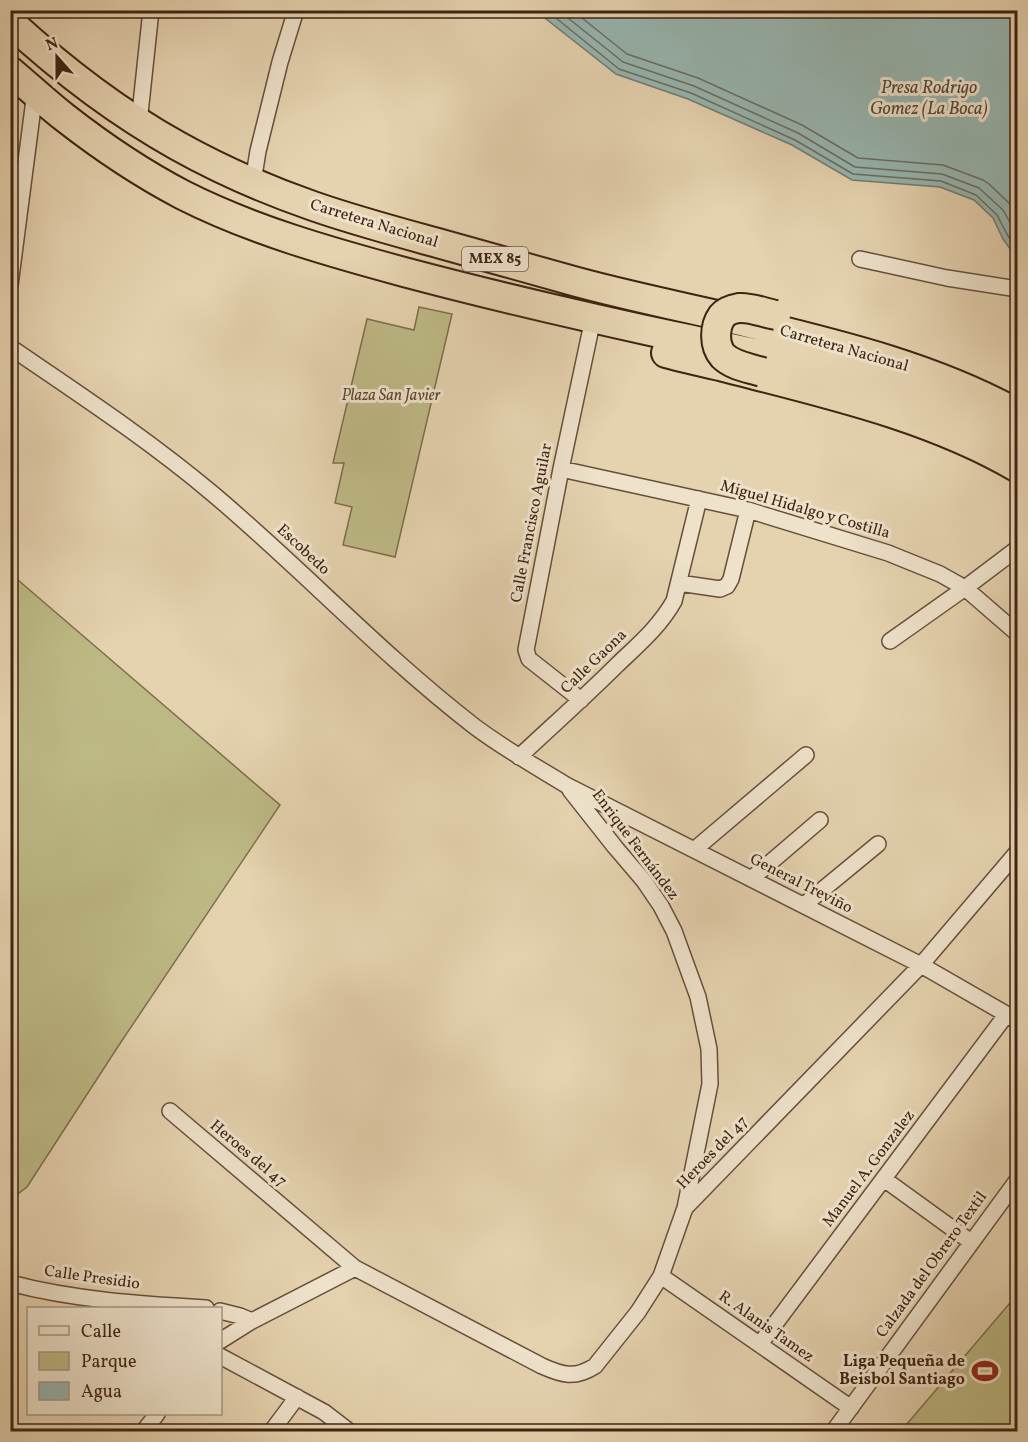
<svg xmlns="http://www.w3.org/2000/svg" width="1028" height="1442" viewBox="0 0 1028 1442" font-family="Vollkorn,serif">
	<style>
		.green { fill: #bdb985; stroke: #7e6e4c; stroke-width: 1.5 }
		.water { fill: #97b6b1; stroke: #747b72; stroke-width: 1.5 }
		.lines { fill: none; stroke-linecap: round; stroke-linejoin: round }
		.shore { stroke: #6b6c62; stroke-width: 1.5 }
		.street-casing { stroke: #684f3a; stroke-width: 18 }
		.highway-casing { stroke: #3f2313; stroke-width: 32 }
		.street { stroke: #eee2cb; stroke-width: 15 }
		.highway { stroke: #e5d2af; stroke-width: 28 }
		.highway-bridge-casing { stroke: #3f2313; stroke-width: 32; stroke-linecap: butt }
		.highway-bridge { stroke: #e5d2af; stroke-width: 28 }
		.labels { text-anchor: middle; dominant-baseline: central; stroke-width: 6; stroke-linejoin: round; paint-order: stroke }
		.shield { fill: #eee2cb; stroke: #745c4a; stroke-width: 1.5 }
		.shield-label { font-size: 15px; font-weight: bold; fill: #3f2313 }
		.street-label { font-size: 16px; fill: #3f2313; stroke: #eee2cb }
		.park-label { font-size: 16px; font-style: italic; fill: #5e4830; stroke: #eee2cb }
		.poi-label { font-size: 16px; font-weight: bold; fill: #3f2313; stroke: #eee2cb; text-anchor: end }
		.water-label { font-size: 18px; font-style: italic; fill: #55483a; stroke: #eee2cb }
	</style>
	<rect width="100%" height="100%" fill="#e5d2af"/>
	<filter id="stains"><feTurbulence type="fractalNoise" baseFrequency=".00333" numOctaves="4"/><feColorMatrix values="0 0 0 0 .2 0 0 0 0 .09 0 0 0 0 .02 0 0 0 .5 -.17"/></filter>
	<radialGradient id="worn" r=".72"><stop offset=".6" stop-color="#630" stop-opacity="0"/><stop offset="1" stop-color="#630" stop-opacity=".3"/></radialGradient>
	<path class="green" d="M419,307L452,314L395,557L343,545L352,507L335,503L344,463H333L367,319L414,330Z
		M11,574L280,805L119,1045L27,1187L11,1199Z
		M1009,1304L1017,1311V1431H901Z"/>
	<path class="water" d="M536,11H1017V258L1003,239L993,218L974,200L940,187L852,180L792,145L688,99L616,74Z"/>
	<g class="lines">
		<path class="shore" d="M546,10L619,69L691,93L795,140L853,174L941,181L976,195L997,215L1008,236L1018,248
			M558,10L623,62L694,86L798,133L855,167L942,174L979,188L1003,210L1018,236
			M572,10L627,54L698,78L802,125L858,158L943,165L983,180L989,184L1009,203L1018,218"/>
		<g class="street-casing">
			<path id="street" d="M139,123L151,10
				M253,182L258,151L280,62L296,10
				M860,259L947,278L1018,289
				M10,285L35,92
				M10,347C79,394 149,440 213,494C302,569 382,655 474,726C503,748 535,766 566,785L921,965L1018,1021
				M561,469L748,510L888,553L940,574L965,588L1018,634
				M679,583L720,589L727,586L731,579L748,510
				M890,641L965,588L1018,548
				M581,700L529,659L526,650L561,469L591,328
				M519,757C552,726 586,696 618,664C639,644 660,626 674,601L699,499
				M570,790L615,847L644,881L661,906L674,931L698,997L709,1049L710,1084L685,1208
				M694,850L806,755
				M751,879L820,820
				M804,905L878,844
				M170,1111L355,1268L542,1366C562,1375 575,1379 595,1366L638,1312L661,1276L685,1208L921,965L1018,851
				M884,1179L971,1242
				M661,1276L851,1408
				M10,1283C74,1300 140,1304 206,1308
				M220,1311L240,1316L252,1321
				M220,1341L252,1321L355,1268
				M760,1344L1006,1015
				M220,1356L324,1412L350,1432
				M143,1432L157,1414
				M271,1432L297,1397
				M833,1432L1018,1179"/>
		</g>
		<g class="highway-casing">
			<path id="highway" d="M10,22C61,69 117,112 178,146C221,170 267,190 313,206C353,220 394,231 434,242C482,255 529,269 577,282C625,295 673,305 721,316C822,341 926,363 1018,414
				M10,71C28,86 46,103 64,117C101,146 141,173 183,195C252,230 330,252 404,272C490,295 577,315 664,334C749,352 836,368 918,397C952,409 985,426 1018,441
				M666,353C684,358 702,362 720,366C819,392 928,415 1018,468"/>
		</g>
		<use href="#street" class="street"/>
		<use href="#highway" class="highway"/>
		<g class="highway-bridge-casing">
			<path id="highway-bridge" d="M762,372C750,368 733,366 723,356C714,346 714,327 722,316C726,311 733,309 739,308C751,307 764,313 776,315"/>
		</g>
		<use href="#highway-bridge" class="highway-bridge"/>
	</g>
	<defs>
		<g id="stadium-bare" transform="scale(2.07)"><path d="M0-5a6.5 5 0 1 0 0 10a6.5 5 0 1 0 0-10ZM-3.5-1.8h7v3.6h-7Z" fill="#8f2418" stroke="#eee2cb" stroke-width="2.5" paint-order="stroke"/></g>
	</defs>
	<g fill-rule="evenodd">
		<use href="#stadium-bare" x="985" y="1371"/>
	</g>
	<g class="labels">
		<rect class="shield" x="462" y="247" width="66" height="24" rx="4.5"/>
		<g class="shield-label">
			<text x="495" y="259">MEX 85</text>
		</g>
		<g class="street-label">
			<text transform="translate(374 224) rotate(17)">Carretera Nacional</text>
			<text transform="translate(844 349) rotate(16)">Carretera Nacional</text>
			<text transform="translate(805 510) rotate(16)">Miguel Hidalgo y Costilla</text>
			<text transform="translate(532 523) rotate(-79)">Calle Francisco Aguilar</text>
			<text transform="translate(303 550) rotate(43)">Escobedo</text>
			<text transform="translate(594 662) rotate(-44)">Calle Gaona</text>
			<text transform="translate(635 845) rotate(53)">Enrique Fernández</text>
			<text transform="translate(801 884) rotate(27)">General Treviño</text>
			<text transform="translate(713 1153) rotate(-46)">Heroes del 47</text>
			<text transform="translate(248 1154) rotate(40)">Heroes del 47</text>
			<text transform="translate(869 1169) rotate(-53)">Manuel A. Gonzalez</text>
			<text transform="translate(932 1265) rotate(-54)">Calzada del Obrero Textil</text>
			<text transform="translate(92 1278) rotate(8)">Calle Presidio</text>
			<text transform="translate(766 1327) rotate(35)">R. Alanis Tamez</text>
		</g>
		<g class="park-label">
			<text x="391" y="396">Plaza San Javier</text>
		</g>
		<g class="poi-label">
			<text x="965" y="1362">Liga Pequeña de<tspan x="965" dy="18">Beisbol Santiago</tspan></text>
		</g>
		<g class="water-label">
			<text x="929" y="88">Presa Rodrigo<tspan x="929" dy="21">Gomez (La Boca)</tspan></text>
		</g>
	</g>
	<rect width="1028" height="1442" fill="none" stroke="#e5d2af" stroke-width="36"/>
	<rect x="12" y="12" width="1004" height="1418" fill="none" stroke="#3f2313" stroke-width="3"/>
	<rect x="18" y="18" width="992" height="1406" fill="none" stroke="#3f2313" stroke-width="1.5"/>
	<rect x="27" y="1307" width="195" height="108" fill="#eee2cb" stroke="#a89681" stroke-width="1.5"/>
	<rect x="39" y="1326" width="30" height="9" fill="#eee2cb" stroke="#a89681" stroke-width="1.5"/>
	<text x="81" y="1337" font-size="18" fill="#3f2313">Calle</text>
	<rect x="39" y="1352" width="30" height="18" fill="#bdb985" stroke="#a89681" stroke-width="1.5"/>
	<text x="81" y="1367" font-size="18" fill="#3f2313">Parque</text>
	<rect x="39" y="1382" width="30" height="18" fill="#97b6b1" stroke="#a89681" stroke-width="1.5"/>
	<text x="81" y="1397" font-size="18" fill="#3f2313">Agua</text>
	<g transform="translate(57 57) rotate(339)" stroke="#eee2cb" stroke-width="4.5" paint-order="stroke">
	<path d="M0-4.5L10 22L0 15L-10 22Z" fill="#3f2313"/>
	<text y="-9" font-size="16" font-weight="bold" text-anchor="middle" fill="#3f2313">N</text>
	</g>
	<rect width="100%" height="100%" filter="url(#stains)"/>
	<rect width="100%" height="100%" fill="url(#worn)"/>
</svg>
